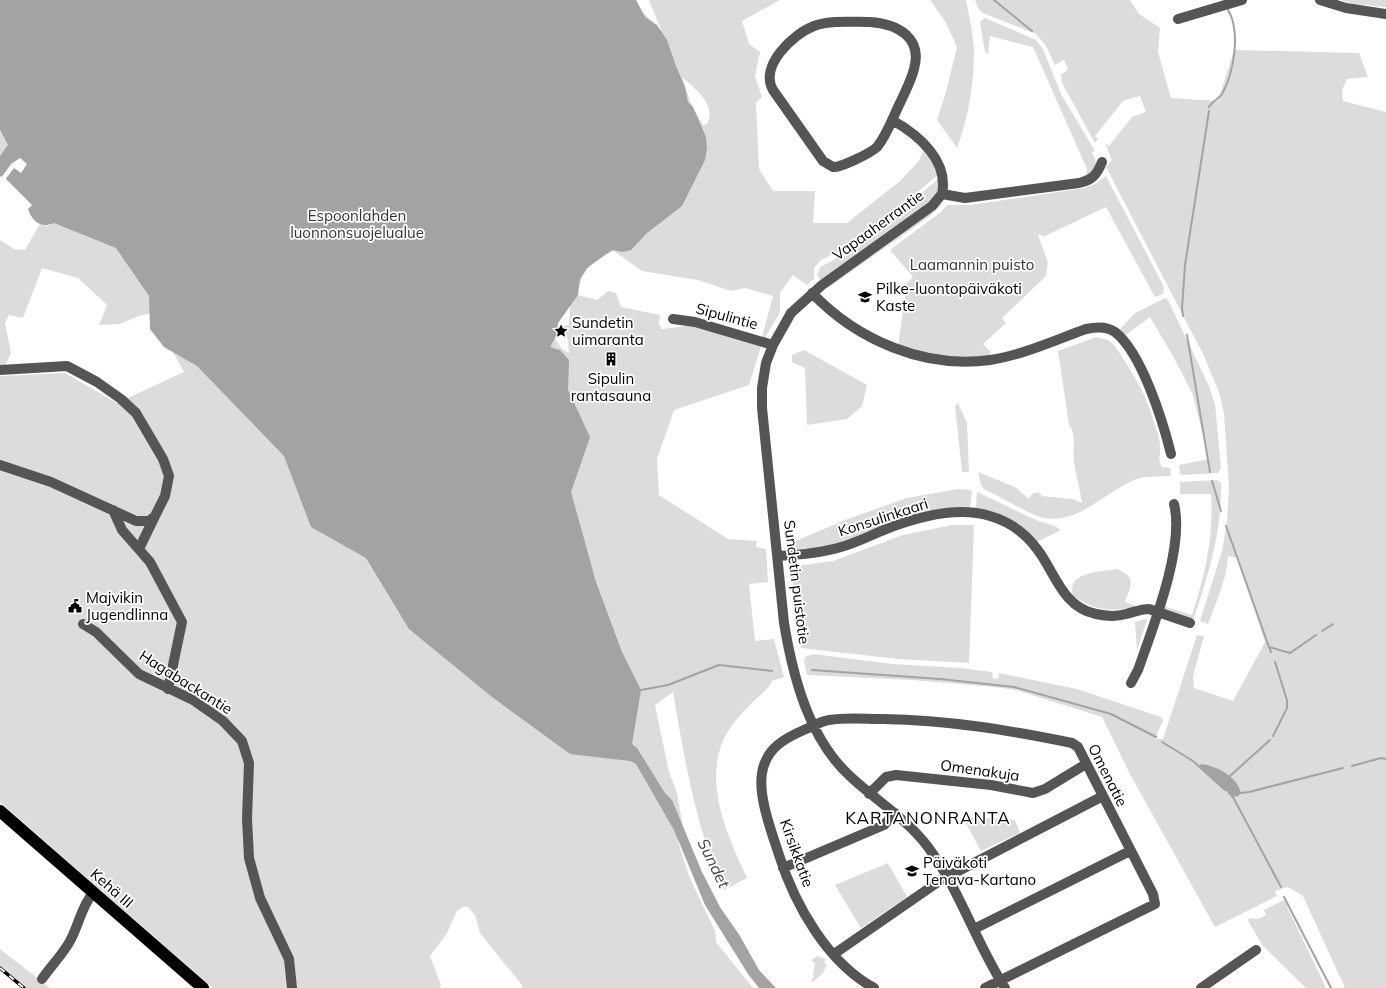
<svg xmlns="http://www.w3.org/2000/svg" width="1386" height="988" viewBox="0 0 1386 988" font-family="Mulish,sans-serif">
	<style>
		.green { fill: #dcdcdc; fill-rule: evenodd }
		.water { fill: #a3a3a3 }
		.pier { fill: #fff }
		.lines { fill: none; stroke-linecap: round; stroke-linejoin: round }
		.stream { stroke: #a3a3a3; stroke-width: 2 }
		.highway-casing { stroke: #dbdbdb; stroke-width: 13 }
		.minor { stroke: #555; stroke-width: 10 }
		.highway { stroke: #000; stroke-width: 12 }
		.rail-casing { stroke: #000; stroke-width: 3.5 }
		.rail { stroke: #fff; stroke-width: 2; stroke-dasharray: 6; stroke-linecap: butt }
		.labels { text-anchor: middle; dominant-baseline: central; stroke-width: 3.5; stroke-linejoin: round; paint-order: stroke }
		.park-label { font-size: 15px; fill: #333; stroke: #fff }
		.street-label { font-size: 15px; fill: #000; stroke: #fff }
		.poi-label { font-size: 15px; fill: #000; stroke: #fff; text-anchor: start }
		.water-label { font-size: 16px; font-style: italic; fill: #444; stroke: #fff }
		.quarter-label { font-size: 17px; letter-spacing: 1px; fill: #000; stroke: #fff }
	</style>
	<rect width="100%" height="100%" fill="#fff"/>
	<path class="green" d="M0,0H636L640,9L662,32L649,0H780L742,21L749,44L760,52L755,76L762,97L756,103L759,169L773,191H815L813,223H847L900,181L919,161L924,149L939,174L859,242L821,260L814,268V279L807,285L793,275L780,293V312L765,338L762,337L773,296L745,288L731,291L698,280L642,271L614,251C594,258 579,273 578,295L597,300L608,291L616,293L621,307L660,315L659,324L662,329L694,325L762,344L749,385L674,410L657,459L659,495L728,539L757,541L756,547L766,549L768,582L749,584L755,641L774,639L784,677L772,681L768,688C756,699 742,712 732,725C698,772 726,833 747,878L724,890C695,826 685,761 673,692L655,705L669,772L677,793L684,833L678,842L689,876L715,931L716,942L753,988H522V985L480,933L475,915L468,907H463L457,911L446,935L430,956L441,985L439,988H213L0,802V376L65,373L117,403L184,372L150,311V314L141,315L120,324L99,325L107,305L78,278L42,268L23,318L9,315L5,323L11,353L3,370H0V240L14,249L25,250L40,224L48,226L54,223L5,178L0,176V130L8,145ZM682,77C695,89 717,104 707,124L703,125L691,104ZM570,306L569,325L563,326L568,340L569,353L562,349L552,334L563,314Z
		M930,0H966C969,16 973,33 974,49C974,83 969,116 957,148L937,120L946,92L957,47L945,21Z
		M975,0H1130L1139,14L1160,28L1158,52L1171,98L1218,101L1234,50L1359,53L1368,77L1347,79L1342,90L1343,101L1386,112V988H1345L1303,896L1288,887L1275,891L1277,896L1215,927L1131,776L1102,717L1016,690L994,687L912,680L807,675L804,661L805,657L813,654L892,664L961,668L992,672L993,678L998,679L999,673L1077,689L1161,717L1163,720L1155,739H1163L1197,635L1204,636L1193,676L1194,688L1233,701L1265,642L1237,558L1228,556C1227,579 1216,602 1208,624L1200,621L1222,551L1227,521L1229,487L1224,413L1219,392L1204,356L1106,167L1112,160L1105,143L1109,146L1132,117L1146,112L1140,96L1123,101L1095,136L1098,139L1095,143L1062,83L1061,74L1066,72L1068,68L1064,60L1055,65L1046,46L1036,34L983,13L979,10Z
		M1341,0H1386V7L1354,4Z
		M985,18L1036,40L1043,49L1061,94L1095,151L1092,152C1096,161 1098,164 1093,173L1076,179L1087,174V169L1033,47L990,36L988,54L985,52L980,22Z
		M1106,176L1164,287L1163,294L1155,297L1106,207L1045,236L1038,235L1048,262L1046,276L1002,318L1006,323L983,344L991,352L989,356L961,358L937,356L898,347L905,296L901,289L913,277L890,250L941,212L947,205H970L1085,188L1095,184Z
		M937,180H940L937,198L821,281L817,275L820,267L861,246L891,218Z
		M945,201L930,216L828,288L825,287Z
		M1165,298L1168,300L1209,386L1215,404L1221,468L1218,473L1182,475L1180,474L1179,465L1209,459L1193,395L1173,356L1150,317L1123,337L1119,330L1135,313Z
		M1096,337L1108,340L1115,346C1129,368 1145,391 1152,416C1155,426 1160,437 1160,446C1161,455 1157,458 1162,467L1170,468L1171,476C1158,477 1144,475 1132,481C1103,494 1078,524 1044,518C1032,516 997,495 984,489L981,485L978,472L1015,487L1029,499L1032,494L1038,492L1042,496L1072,499L1082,503C1080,489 1076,476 1074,462C1072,451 1077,434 1069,425L1058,351Z
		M804,350L867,385L862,406L847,419L807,425L805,368L792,362V355Z
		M958,403L967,423L969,472H962L955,406Z
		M1217,480L1221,483C1222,532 1209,572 1194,618L1192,619L1165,610L1163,606L1192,615C1205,575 1214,537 1211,494H1180V482Z
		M958,489L971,490L972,492L970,507L968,509L919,514L886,523L848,540L824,547L788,550L787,545L789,544L845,520L907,498Z
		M977,492L1036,520L1055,526L1061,530L1037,542C1021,521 1001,512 976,508Z
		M952,525H974L969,663L898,659L801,648L791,572L796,566L833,561L903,535Z
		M1117,569C1137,577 1131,585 1125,602L1136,606C1112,613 1093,610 1073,596C1066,571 1101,572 1117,569Z
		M1146,619L1147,620L1137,650L1135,622Z
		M962,816L1015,820L1020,833L981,851Z
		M888,863L907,897L861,928L835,885Z
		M1284,900L1326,988H1306L1263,946L1248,921L1249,918L1258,919L1266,915L1264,910Z
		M0,949L50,988H27L0,966Z
		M817,956L826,959L824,963L827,964L823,973L813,982L811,980L814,977L813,975L815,963L811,960Z"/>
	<path class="water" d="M0,0H636L645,17L657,25L667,40L676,66L685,87L688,102L693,107L706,137L707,148L705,160L682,206L647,233L631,250L623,252L612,250L587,268L580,279L578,295L558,323L557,335L550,347L560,350L569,360L568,390L590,437L571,492L596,582L622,652L641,690L632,744L637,748L665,793L672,800L702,872L720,907L740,936L759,970L776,988H759L748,974L705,905L674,830L636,764L630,761L570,754L492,697L409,629L366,558L311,527L284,456L197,366L164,347L150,329L149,296L116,248L54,223C41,229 32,221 28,209L32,205L5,178L0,176V156L8,145L0,130Z
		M1201,764C1217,766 1237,776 1241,793L1238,796L1233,797L1199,767Z"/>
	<path class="pier" d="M20,158L27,164L21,173L14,168L5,180L1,178L11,164Z"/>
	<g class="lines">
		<path class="stream" d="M994,0L1032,31
			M1209,107C1212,101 1219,99 1222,94C1234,73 1241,31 1228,10
			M1183,316L1182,308L1185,265L1209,111
			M1187,335L1210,472
			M1212,481L1221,511
			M1226,526L1269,647L1290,653L1316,635
			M1322,631L1333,624
			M1269,647L1271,652
			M812,670L940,679L1014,687L1111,714L1156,737
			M641,690L668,685L719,665L772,671
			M1273,736L1287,708V700L1275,662
			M1162,742L1193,761L1225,790
			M1352,766L1381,758L1386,759
			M1230,776L1270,740
			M1229,793L1233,797L1281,887
			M1241,793L1249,792L1343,768
			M1284,897L1331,988"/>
		<g class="highway-casing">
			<path id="highway" d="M0,811L203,988"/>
		</g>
		<path class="minor" d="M1320,0L1346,8L1386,14
			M1178,19L1242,0
			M870,22C897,24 923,37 914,69C911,81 905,92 900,103C893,117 887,135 877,147C871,153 840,168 833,167L823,161L773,90C759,66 793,34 814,26C830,20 852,22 870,22Z
			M892,120C919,135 949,161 942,194L932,206L822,285L791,313L773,345L766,363L762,388V408L784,623C793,677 809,740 852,778C877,801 907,819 928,847C960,890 976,943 1005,988
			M942,194L965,198L1079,183C1092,180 1097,175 1102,162
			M812,293C857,340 924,369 990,360C1023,355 1055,340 1086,329C1095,327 1107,326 1115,332C1142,353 1163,422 1171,454
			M673,319L695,322L773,345
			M0,370L67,366L97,382L121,399L136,413L163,459L169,476L165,496L155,516L149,521H136L51,482L0,465
			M113,510L122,530L150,562L182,622L168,689
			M139,549L155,516
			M778,556C798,555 821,553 841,547C856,543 871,535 886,529C917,517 958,506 990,516C1008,521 1025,533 1037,549C1055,572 1062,607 1096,614C1105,616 1116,617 1126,614C1134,612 1141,609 1149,609L1190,623
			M83,624L96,632L139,674L193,700L223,721L242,741L249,763L247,819L249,858L260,898L289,959L292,988
			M1131,683L1138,670C1153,627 1185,547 1174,504
			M869,794L886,777L896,775L991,785L1033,793L1045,789L1086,764
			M783,868L884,825L895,813
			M974,929L1130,851
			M834,954L941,880L1103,796
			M42,979C51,966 63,954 70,941C79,925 81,907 93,893
			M874,988C827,962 795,905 779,855C772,833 758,797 762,773C766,748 785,738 806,729C814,726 821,721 829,720C846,717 865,719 883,719C948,720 1008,730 1072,743L1078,747L1153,894L1155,904L985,988
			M1201,988L1256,950"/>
		<use href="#highway" class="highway"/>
		<g class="rail-casing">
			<path id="rail" d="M0,968L24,988"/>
		</g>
		<use href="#rail" class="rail"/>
	</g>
	<defs>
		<g id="school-bare" transform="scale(1.08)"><path d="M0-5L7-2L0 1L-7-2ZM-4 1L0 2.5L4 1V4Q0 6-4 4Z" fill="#000" stroke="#fff" stroke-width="2.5" paint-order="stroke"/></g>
		<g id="sight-bare" transform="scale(1.08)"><path d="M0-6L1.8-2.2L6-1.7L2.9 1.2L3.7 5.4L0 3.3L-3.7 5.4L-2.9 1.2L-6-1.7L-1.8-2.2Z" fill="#000" stroke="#fff" stroke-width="2.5" paint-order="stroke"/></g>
		<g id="building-bare" transform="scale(1.08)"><path d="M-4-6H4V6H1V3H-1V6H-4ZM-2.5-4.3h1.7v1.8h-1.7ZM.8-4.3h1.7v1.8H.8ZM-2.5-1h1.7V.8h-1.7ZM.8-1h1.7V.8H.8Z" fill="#000" stroke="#fff" stroke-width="2.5" paint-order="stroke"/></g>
		<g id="civic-bare" transform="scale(1.08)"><path d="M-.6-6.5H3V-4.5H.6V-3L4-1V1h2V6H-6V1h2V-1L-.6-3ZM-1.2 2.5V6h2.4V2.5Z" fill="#000" stroke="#fff" stroke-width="2.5" paint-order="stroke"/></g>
	</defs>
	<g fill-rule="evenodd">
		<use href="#school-bare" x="865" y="297"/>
		<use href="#sight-bare" x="561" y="331"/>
		<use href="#building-bare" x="611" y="359"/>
		<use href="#civic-bare" x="75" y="606"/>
		<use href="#school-bare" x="912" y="871"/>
	</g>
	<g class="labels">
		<g class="park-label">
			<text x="357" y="215">Espoonlahden<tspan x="357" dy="17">luonnonsuojelualue</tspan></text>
			<text x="972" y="264">Laamannin puisto</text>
		</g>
		<g class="street-label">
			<text transform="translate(878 225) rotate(-36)">Vapaaherrantie</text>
			<text transform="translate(727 316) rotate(15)">Sipulintie</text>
			<text transform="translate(883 517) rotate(-18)">Konsulinkaari</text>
			<text transform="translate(797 582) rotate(83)">Sundetin puistotie</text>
			<text transform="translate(186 682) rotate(32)">Hagabackantie</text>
			<text transform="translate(980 770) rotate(8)">Omenakuja</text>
			<text transform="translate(1108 775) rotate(63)">Omenatie</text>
			<text transform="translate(797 853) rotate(70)">Kirsikkatie</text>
			<text transform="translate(112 888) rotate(41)">Kehä III</text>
		</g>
		<g class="poi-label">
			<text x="876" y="288">Pilke-luontopäiväkoti<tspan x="876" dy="17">Kaste</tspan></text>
			<text x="572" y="322">Sundetin<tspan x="572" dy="17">uimaranta</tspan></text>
			<text x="611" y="378" text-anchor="middle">Sipulin<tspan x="611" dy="17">rantasauna</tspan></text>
			<text x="86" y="597">Majvikin<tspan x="86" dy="17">Jugendlinna</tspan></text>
			<text x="923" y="862">Päiväkoti<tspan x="923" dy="17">Tenava-Kartano</tspan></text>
		</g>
		<g class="water-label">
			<text transform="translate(714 863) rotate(64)">Sundet</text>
		</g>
		<g class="quarter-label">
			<text x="928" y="817">KARTANONRANTA</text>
		</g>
	</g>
</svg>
